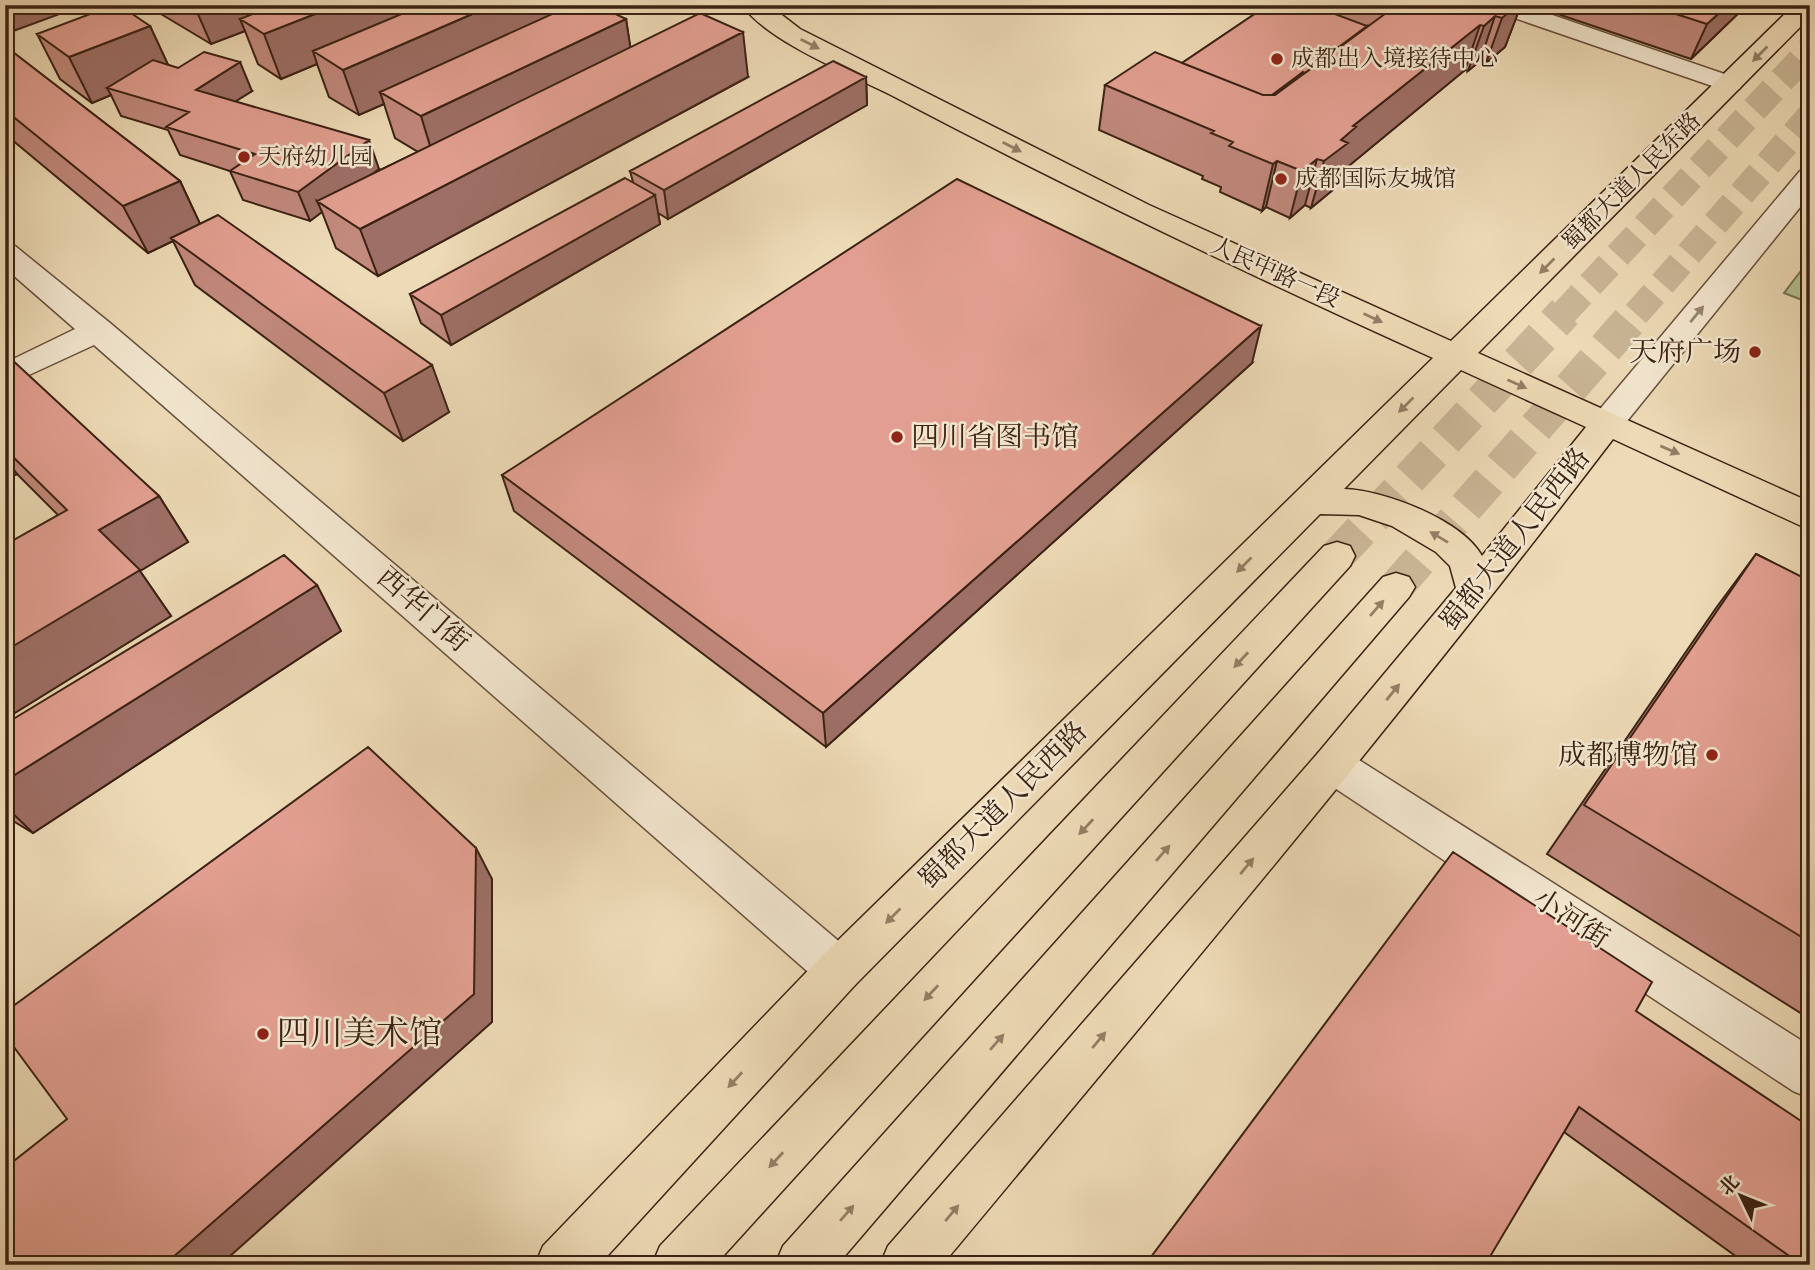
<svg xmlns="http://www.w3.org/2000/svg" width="1815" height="1270" viewBox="0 0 1815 1270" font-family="'IM FELL DW Pica','Noto Serif SC',serif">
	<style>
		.green { fill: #b4c191; stroke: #787252; stroke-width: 2 }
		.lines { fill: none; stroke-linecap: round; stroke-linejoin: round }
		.major-tunnel-far1 { stroke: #c9b595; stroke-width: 27; stroke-dasharray: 27 13; stroke-linecap: butt }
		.major-tunnel { stroke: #c9b595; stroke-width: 35; stroke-dasharray: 35 18; stroke-linecap: butt }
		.minor-casing { stroke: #68503c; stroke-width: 3 }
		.major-casing { stroke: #3b2213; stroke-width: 3 }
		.minor { fill: #f3e7d0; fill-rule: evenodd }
		.major { fill: #eddab6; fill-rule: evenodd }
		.wall { fill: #c2897d; stroke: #3b2213; stroke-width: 2 }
		.shaded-wall { fill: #9e6f66; stroke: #3b2213; stroke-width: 2 }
		.building { fill: #e29f91; stroke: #3b2213; stroke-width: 2 }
		.oneway { fill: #947e64 }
		.oneway2 { fill: #978472 }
		.poi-dot { fill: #8f2418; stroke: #f3e7d0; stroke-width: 2.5 }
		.labels { text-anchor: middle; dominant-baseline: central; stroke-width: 5; stroke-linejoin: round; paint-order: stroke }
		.far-poi-label { font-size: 23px; fill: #3b2213; stroke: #f3e7d0; text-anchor: start }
		.far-street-label { font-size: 23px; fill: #3b2213; stroke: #f3e7d0 }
		.poi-label { font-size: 28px; fill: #3b2213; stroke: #f3e7d0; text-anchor: end }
		.street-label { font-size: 28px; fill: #3b2213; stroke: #f3e7d0 }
		.near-poi-label { font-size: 33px; fill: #3b2213; stroke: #f3e7d0; text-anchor: start }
	</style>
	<rect width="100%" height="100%" fill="#eddab6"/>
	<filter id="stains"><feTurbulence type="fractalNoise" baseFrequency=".00286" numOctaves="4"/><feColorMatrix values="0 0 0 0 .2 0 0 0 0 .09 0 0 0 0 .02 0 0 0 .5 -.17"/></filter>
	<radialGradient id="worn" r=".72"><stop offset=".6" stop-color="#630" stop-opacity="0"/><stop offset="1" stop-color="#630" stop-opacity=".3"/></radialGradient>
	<path class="green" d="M1810,259V303L1784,293Z"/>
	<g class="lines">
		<path class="major-tunnel-far1" d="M1563,314L1810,50
			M1636,314L1810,116"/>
		<path class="major-tunnel" d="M1337,556L1565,312
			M1396,587L1637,312"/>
		<g class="minor-casing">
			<path id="minor" d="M1487,5H1523L1739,79L1743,84L1739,89H1721L1491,10Z
				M1810,169V195L1619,431L1607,434L1595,431L1590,423L1595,415L1800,171Z
				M5,243L15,246L110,323L855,955L862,970L855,985L839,992L823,985L94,345L5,386V363L75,329L5,268Z
				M1333,748L1348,753L1810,1046V1098L1793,1091L1318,777L1312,765L1318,753Z"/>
		</g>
		<g class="major-casing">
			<path id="major" d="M742,5H769L800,29L1149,205L1451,341L1794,5H1810V17L1478,353L1810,502V530L1613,439C1398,721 1169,992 942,1265H880L888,1246L1318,753L1456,588L1450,566L1436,552L1392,526L1359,515L1320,514L855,985L599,1265H535L543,1246L823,955L1433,358C1250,275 1069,189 891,95C851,75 767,41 742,5ZM1461,370L1586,427L1482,556C1462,520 1384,490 1344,489Z
				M1337,542L1350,546L1355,556L1350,566L715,1265H652L660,1246L1324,546Z
				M1396,573L1409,577L1415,587L1409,597L837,1265H775L783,1246L1383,577Z"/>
		</g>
		<use href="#minor" class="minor"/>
		<use href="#major" class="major"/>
	</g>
	<path class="wall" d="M146,5H551L553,14L626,19L630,47L748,77L378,276L336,248L322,212L310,221L243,200L230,171L180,155L168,130L121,116L111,95L92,103L60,79L37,34L150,26L168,65L252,91L235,101L379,169L372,174L418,152L395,138L384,104L359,115L329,97L317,64L281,79L258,64L245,31L211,44Z
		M620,5H648L635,12Z
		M1268,5H1521L1505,47L1486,63L1480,61L1468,71L1465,70L1345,169L1343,174L1337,178L1334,189L1311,208L1305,205L1290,218L1266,207L1262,211L1220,192L1221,187L1202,179L1203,176L1099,130L1105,85L1182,63Z
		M1531,5H1747L1691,59Z
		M5,46L180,181L200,224L449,412L403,441L195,285L173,241L148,253L5,134Z
		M866,77L867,105L668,219L658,213L660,224L451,345L421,323L410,294L633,182L630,171Z
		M5,359L159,496L188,542L140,571L171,616L5,719V545L58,515L17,474L5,480Z
		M1252,363L826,747L514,511L502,475Z
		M1756,554L1810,581V1019L1547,854L1716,608Z
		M341,631L33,833L5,816V724Z
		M1636,1011L1810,1265H1748L1564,1132Z"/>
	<path class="shaded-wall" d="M5,5H75L76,8L5,34Z
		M194,5H307L240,19L245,31L211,44Z
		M338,5H460L313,51L317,64L281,79L264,34Z
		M493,5H551L556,26L380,92L384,104L359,115L343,70Z
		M633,5H648L635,12Z
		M1513,5H1521L1505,47L1486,63L1502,18Z
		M1728,5H1747L1691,59L1707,24Z
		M1495,16L1480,61L1468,71L1484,26Z
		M626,19L633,64L435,162L421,116Z
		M1480,25L1465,70L1345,169L1343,174L1337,178L1334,189L1311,208L1324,161L1353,126Z
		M150,26L171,71L107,88L111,95L92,103L69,57Z
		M1367,26L1362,45L1323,74L1328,55Z
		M743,32L748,77L378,276L360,229Z
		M240,62L252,91L209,118L196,90Z
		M866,77L867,105L668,219L664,190Z
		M369,140L379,169L328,208L317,201L322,212L310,221L298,192Z
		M1317,159L1305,205L1290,218L1302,171Z
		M1277,161L1266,207L1262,211L1273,164Z
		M180,181L202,228L171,238L173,241L148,253L123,206Z
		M655,195L660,224L451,345L441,315Z
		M1261,326L1252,363L826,747L823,713Z
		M432,365L449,412L403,441L384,393Z
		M5,458L17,474L5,480Z
		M159,496L188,542L140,571L171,616L5,719V651L99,530Z
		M317,585L341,631L33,833L5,806V781Z
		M476,848L492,879V1022L220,1265H164Z"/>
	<path class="building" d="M114,5H119L150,26L69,57L37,34Z
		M276,5H338L264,34L240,19Z
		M423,5H493L343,70L313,51Z
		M572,5H597L626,19L421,116L380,92Z
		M1268,5H1311L1367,26L1328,55H1329L1305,73L1303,72L1272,95H1263L1182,63Z
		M1397,5H1518L1502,18L1495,16L1484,26L1480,25L1353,126L1356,127L1341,140L1348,143L1324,161L1317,159L1302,171L1277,161L1273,164L1229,146L1233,142L1211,133L1214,131L1105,85L1155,52L1263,95H1275Z
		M1648,5H1728L1707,24Z
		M700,13L743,32L360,229L317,201Z
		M5,46L180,181L123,206L5,110Z
		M204,52L240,62L196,90L369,140L298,192L230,171L255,154L166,127L189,112L107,88L153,60L178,68Z
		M833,61L866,77L664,190L630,171Z
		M625,178L655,195L441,315L410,294Z
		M957,179L1261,326L823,713L502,475Z
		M218,215L432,365L384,393L171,238Z
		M9,357L159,496L99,530L140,570L5,651V545L67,510L5,449V359Z
		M1756,554L1810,581V942L1584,805Z
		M284,555L317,585L5,781V724Z
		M368,747L476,848L474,994L164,1265H5V1168L67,1119L5,1035V1012Z
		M1453,852L1652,982L1636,1011L1810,1127V1265H1802L1579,1107L1485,1265H1145Z"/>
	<defs><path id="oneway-solid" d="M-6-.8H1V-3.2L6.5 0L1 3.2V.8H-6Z" transform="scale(1.75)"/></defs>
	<g class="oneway">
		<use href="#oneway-solid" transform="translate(810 44) rotate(27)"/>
		<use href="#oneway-solid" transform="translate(1760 54) rotate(135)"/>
		<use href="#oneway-solid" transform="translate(1012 147) rotate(27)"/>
		<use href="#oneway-solid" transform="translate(1547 266) rotate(135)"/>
		<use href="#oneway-solid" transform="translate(1373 318) rotate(25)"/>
		<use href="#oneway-solid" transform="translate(1517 384) rotate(24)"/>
		<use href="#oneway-solid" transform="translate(1406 405) rotate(135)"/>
		<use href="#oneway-solid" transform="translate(1670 450) rotate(23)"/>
		<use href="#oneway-solid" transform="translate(1439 537) rotate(-149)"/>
		<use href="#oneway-solid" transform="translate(1244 565) rotate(135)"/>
		<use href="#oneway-solid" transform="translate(1377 608) rotate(-49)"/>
		<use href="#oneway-solid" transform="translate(1241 660) rotate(133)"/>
		<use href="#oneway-solid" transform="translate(1393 692) rotate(-51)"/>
		<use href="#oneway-solid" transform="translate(1086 827) rotate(133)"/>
		<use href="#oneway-solid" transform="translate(1163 853) rotate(-49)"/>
		<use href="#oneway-solid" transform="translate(1247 866) rotate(-50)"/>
		<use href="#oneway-solid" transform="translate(893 916) rotate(135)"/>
		<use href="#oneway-solid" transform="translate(931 993) rotate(133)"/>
		<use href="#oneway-solid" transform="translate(1099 1040) rotate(-50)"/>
		<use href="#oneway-solid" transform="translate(997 1042) rotate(-49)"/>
		<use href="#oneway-solid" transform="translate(735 1080) rotate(133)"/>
		<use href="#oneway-solid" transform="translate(776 1160) rotate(133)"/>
		<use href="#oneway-solid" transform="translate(847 1213) rotate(-49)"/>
		<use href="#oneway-solid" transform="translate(952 1213) rotate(-50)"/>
	</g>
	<use class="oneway2" href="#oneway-solid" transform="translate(1697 314) rotate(-51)"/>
	<g class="poi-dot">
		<circle cx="1277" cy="59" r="7"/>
		<circle cx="244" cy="157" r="7"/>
		<circle cx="1281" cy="179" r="7"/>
		<circle cx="1755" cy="352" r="7"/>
		<circle cx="897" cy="437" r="7"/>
		<circle cx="1712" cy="755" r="7"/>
		<circle cx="263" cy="1034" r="7"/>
	</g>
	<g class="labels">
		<g class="far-poi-label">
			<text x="1291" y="59">成都出入境接待中心</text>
			<text x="258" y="157">天府幼儿园</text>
			<text x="1295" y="179">成都国际友城馆</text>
		</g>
		<g class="far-street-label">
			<text transform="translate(1632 182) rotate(-45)">蜀都大道人民东路</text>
			<text transform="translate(1275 273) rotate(24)">人民中路一段</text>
		</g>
		<g class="poi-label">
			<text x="1741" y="352">天府广场</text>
			<text x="911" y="437" text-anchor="start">四川省图书馆</text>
			<text x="1698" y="755">成都博物馆</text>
		</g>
		<g class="street-label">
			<text transform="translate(1515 540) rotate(-52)">蜀都大道人民西路</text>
			<text transform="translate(423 610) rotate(41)">西华门街</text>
			<text transform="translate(1003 806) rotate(-45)">蜀都大道人民西路</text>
			<text transform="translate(1571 919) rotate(33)">小河街</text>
		</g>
		<g class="near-poi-label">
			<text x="277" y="1034">四川美术馆</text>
		</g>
	</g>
	<rect width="1815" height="1270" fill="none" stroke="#eddab6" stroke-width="28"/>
	<rect x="7" y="7" width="1801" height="1256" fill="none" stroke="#3b2213" stroke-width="3.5"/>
	<rect x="14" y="14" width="1787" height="1242" fill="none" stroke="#3b2213" stroke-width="2"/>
	<g transform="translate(1741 1196) rotate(313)" stroke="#f3e7d0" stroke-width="5" paint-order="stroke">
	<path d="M0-5L12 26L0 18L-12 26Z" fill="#3b2213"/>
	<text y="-10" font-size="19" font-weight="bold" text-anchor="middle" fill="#3b2213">北</text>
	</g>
	<rect width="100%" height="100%" filter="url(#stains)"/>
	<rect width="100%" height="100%" fill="url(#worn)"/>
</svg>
